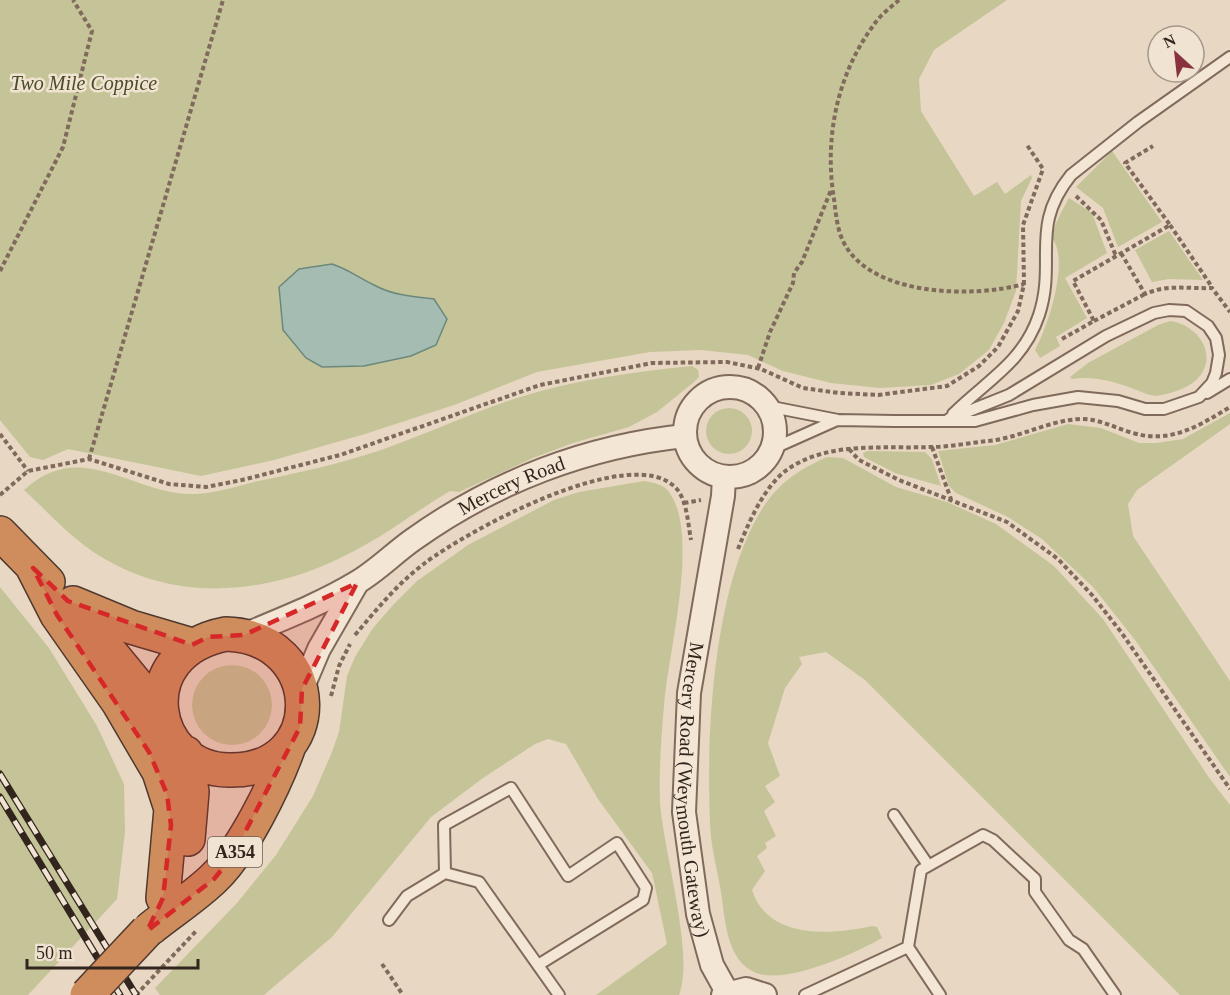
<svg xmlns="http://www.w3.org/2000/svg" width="1230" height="995" viewBox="0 0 1230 995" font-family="'Times New Roman',serif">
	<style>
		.green { fill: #c5c498 }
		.water { fill: #a4bcb1; stroke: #6c887d; stroke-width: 1.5 }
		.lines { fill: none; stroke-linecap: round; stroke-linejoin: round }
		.lane-casing { stroke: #806a5c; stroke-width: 14 }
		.street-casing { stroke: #806a5c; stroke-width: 26 }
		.highway-casing { stroke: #4e392f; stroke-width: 36 }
		.path { stroke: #806a5c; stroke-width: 4; stroke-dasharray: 4.5 3; stroke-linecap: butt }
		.lane { stroke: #f4e6d4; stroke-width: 10 }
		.street { stroke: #f4e6d4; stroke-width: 22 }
		.highway { stroke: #cf8c5c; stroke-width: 33 }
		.rail-casing { stroke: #32251e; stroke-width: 7 }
		.rail { stroke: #f1e3d1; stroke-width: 4.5; stroke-dasharray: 14; stroke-linecap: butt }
		.highway-bridge-casing { stroke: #4e392f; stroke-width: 36; stroke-linecap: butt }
		.highway-bridge { stroke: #cf8c5c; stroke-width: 33 }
		.marked { fill: #d62828; fill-opacity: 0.2; stroke: #d62828; stroke-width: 4.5; stroke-dasharray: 12 8; stroke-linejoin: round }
		.labels { text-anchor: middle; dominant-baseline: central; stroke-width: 5; stroke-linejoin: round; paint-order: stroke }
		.shield { fill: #f1e3d1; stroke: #6b5e54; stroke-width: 1.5 }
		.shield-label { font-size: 18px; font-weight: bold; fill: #32251e }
		.park-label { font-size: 20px; font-style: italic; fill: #484c27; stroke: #f1e3d1 }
		.street-label { font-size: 20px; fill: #32251e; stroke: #f1e3d1 }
	</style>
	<rect width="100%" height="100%" fill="#e8d7c2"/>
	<path class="green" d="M0,0H1007L934,50L919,79L921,111L974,196L997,182L1005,194L1031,175L1032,178L1021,201L1016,291L1004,323L989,350L959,374L931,385L880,388L831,383L783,371L748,355L701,350L650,352L537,372L457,404L365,434L274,460L201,476L68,449L43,460L30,457L0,420Z
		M1112,151L1162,222L1118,247L1103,208L1076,187Z
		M1069,198L1092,213L1107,253L1065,278L1087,318L1056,337L1060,346L1040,358L1035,350C1048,327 1070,260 1052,238C1054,224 1062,211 1069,198Z
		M1169,231L1203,280L1169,279L1152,282L1135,250Z
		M1170,321C1196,324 1219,353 1199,377C1191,387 1173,393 1162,395C1151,398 1141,391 1131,388C1112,381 1092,376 1072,379L1070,377L1088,363L1158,325Z
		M692,366L698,370L699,377L694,382L657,412L629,427L573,443L533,458L459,492L450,491C421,508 394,529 365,545C279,595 176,608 92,551C67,534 46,510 24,490C82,436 133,496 196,494C216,493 238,486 258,481C299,473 342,463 381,450C427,434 471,413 517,398C573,380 633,372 692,366Z
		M706 431a23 23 0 1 1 46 0a23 23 0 1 1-46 0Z
		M1230,413V424L1137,490L1128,504L1133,536L1230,681V777L1135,640L1094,588L1042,539L1008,517L956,493L949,486L938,451L995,445L1068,424L1101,428L1139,443H1156L1183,439Z
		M868,451L925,452L932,459L941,486L895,473L864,457L863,453Z
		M827,457L843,458L896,487L947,502L996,524L1054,566L1103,619L1210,779L1230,805V995H1180L865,680L826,652L799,657L802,664L785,688L768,743L780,776L765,786L775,802L764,811L776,836L765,843L767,848L757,856L765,871L752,890C768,940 831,935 872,926L877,927L882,938C854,954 784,986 754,972C726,959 725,918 721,892C717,868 710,844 710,820C706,731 714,582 764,506C780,482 800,469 827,457Z
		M644,481C655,483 665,484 671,495C699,540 668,653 664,706C661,738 659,770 660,802C663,850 695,955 679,995H596L667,944L652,873L598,799L566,744L548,739L535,744L483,778L431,817L332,937L264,995H160L155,988L237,903L276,855L313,796L332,752L339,732L347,676L355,657L373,628L394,604L417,581L468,545L554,500L579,492Z
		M0,587L49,648L97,726L124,784L125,832L117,899L28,995H0Z
		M192 705a40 40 0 1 1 80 0a40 40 0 1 1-80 0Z"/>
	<path class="water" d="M332,264C348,269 359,278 374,285C392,295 414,297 434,299L447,319L436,345L411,356L364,366L322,367L306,358L283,330L279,287L299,269Z"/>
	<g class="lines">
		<g class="lane-casing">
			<path id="lane" d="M1207,393L1230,379
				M767,406L838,420L894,421H975L1033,405L1078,397L1118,401L1145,409H1164L1199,397L1212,383L1216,373L1219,355L1216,338L1208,326L1186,311L1169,310L1154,313L1106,336L1009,395L949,419
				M953,414C986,381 1023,363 1039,315C1057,260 1029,227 1071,175L1138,122L1230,57
				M772,449L837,420
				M894,815L928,865
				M445,873L444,825L511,788L568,876L617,843L646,888L643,900L538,965
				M389,920L407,896L445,873L479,882L559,995
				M908,947L940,995
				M805,995L908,947L921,870L983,835L993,840L1035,879V892L1069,940L1083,949L1115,995"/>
		</g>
		<g class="street-casing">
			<g id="street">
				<circle cx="730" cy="432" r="45"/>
				<path id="s1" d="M724,477L723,496L689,693L684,812L698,914L712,965L727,992"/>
				<path id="s2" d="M244,635C282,619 321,604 356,583C377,571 395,552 414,539C494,482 587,446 685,436"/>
				<path d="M302,689L319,649L357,583"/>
				<path d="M723,995L746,989L765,995"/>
			</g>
		</g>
		<g class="highway-casing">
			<path id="highway" d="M0,533L48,582
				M33,568L57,615L118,702L159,772L171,809L163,898
				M73,603L131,627L192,645
				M83,619L162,715
				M226,634C326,637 329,772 229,770C151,770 128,653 226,634Z
				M186,753L192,792L188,839
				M151,928C171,912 194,897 213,879C243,851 275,785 289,746"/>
		</g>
		<path class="path" d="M899,0C890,8 879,16 873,26C837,75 824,139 834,199C836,214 837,230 844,243C872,297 974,298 1024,284
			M1076,196L1101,220L1116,256
			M1170,225L1212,287
			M1121,253L1145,294C1167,284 1188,289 1212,288L1230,312
			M0,271L63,147L92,31L73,0
			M1094,321L1145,294
			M1062,339L1094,321L1073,281L1170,225L1125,163L1153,146
			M758,368L770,332L793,283L794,273L802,262L831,190
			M0,434L28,471
			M932,447L951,499
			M849,449L859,460L899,480L1007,522L1058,559L1092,595L1121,632L1230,789
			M89,459L223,0
			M0,495L28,471L89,459L169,484L206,487L242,480L340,455L540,385L652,363L727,362L761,369L803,388L839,393L878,395L947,386L979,366L998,347L1018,311L1024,284L1023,225L1043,169L1027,145
			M684,503L701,500
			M738,549C749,522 764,486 788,469C829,441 883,449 930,447C949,447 969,443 988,441C1020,438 1049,420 1081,419C1100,419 1115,428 1133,433C1170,444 1199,426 1230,407
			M355,635C377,609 398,583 425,563C467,531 631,441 676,488C687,500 688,524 691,540
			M331,696L339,666L350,644
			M382,964L403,995
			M136,995L197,930"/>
		<use href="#lane" class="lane"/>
		<use href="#street" class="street"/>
		<use href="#highway" class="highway"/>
		<g class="rail-casing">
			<path id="rail" d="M0,774L136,995
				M0,797L120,995"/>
		</g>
		<use href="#rail" class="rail"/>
		<g class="highway-bridge-casing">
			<path id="highway-bridge" d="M87,995L147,931"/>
		</g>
		<use href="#highway-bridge" class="highway-bridge"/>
	</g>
	<path class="marked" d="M33,568L68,601L192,645L208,637L244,635L357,583L302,689L300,727L232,857L214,879L147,931L163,898L171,825L167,794L149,752L57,615Z"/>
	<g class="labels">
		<rect class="shield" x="208" y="837" width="54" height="30" rx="4.5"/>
		<g class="shield-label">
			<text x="235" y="852">A354</text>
		</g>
		<g class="park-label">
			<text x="84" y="83">Two Mile Coppice</text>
		</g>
		<g class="street-label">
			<text stroke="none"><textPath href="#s2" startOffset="308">Mercery Road</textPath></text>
			<text stroke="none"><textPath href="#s1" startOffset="316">Mercery Road (Weymouth Gateway)</textPath></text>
		</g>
	</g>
	<g transform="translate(1176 54) rotate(333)"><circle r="28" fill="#f1e3d1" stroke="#a59789" stroke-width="1.5"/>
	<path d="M0-4.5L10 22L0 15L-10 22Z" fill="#88323f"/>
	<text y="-9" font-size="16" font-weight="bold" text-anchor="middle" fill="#32251e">N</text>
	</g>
	<path d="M27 959v9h171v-9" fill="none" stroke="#32251e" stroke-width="3"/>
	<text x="36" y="959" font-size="18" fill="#32251e" stroke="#f1e3d1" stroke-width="4.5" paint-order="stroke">50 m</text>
</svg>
